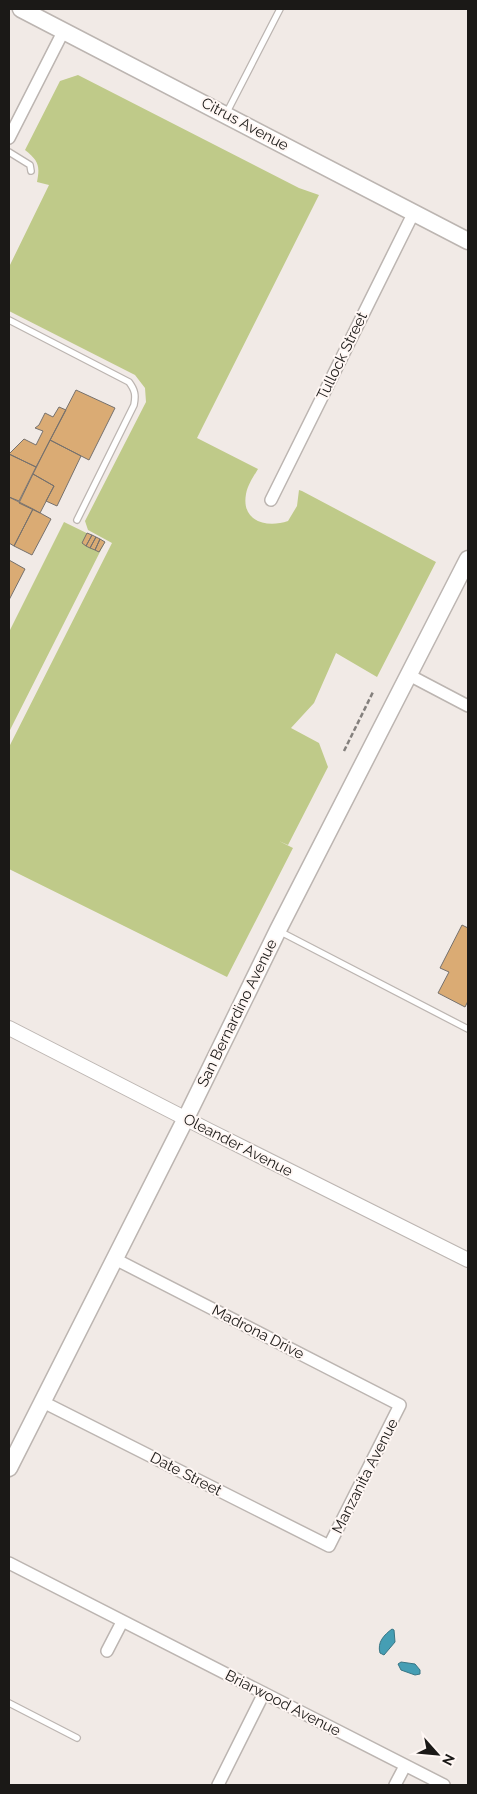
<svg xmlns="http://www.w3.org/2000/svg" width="477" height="1794" viewBox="0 0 477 1794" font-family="Raleway,sans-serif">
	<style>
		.green { fill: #bfca89 }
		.water { fill: #459eb4; stroke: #387685 }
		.building { fill: #daab74; stroke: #76716d }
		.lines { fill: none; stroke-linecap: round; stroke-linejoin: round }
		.service-casing { stroke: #bcb5b1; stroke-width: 8 }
		.minor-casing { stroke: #bcb5b1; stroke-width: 14 }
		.tertiary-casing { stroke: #bcb5b1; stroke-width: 16 }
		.secondary-casing { stroke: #bcb5b1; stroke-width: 19 }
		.path { stroke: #84807d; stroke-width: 2.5; stroke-dasharray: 5 2.5; stroke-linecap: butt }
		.service { stroke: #fff; stroke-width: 5.5 }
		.minor { stroke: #fff; stroke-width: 11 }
		.tertiary { stroke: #fff; stroke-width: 14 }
		.secondary { stroke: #fff; stroke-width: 16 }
		.labels { text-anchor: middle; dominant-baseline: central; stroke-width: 4; stroke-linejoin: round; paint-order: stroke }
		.street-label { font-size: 15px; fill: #1b1917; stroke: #fff7f4 }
	</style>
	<rect width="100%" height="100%" fill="#f1eae6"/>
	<path class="green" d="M78,75L299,188L319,195L197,438L258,469C254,476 248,484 246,494C241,522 267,528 288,521L297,506L299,490L302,491L436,562L377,677L336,653L314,703L291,728L319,743L328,767L288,845L279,841L293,848L227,977L9,869V747L112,543L88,530L85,521L146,402L145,388L135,375L9,311V267L49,185L37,182C40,166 39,161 25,150L60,81Z
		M64,522L105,542L9,732V632Z"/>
	<path class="water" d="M392,1629L394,1630L395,1642L384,1655L380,1653C377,1642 384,1635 392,1629Z
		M401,1662L415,1664L420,1670V1674L415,1675L401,1670L398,1664Z"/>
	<path class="building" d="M76,390L115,408L89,460L50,440Z
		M59,407L66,410L36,467L9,454L24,439L36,445L43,431L35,428L39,425L45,413L53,417Z
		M50,440L81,456L57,506L46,501L54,486L33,474Z
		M9,454L36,467L19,501L9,497Z
		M33,474L54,486L40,513L19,503Z
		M9,497L33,509L14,546L9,543Z
		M33,509L51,519L32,555L14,546Z
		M87,533L92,535L86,546L82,543Z
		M92,535L96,537L90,548L86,546Z
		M96,537L100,539L95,550L90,548Z
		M100,539L105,542L99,552L95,550Z
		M9,560L25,569L9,600Z
		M462,925L468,928V1001L465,1007L438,993L449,972L440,968Z"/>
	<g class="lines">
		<g class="service-casing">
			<path id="service" d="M226,114L280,9
				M9,152L30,165L31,171
				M9,320L129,382C135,390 136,395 134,405L77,520
				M279,931L468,1029
				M9,1703L77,1738"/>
		</g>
		<g class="minor-casing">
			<path id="minor" d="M9,138L64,30
				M271,500L414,212
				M409,675L468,706
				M43,1402L329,1546L400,1405L115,1259
				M9,1563L444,1785
				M107,1651L122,1622
				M218,1785L264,1693
				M395,1785L405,1766"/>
		</g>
		<g class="tertiary-casing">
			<path id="tertiary" d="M9,1028L208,1130L468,1260"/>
		</g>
		<g class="secondary-casing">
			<path id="secondary" d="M21,9L468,241
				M9,1468L186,1118L278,930L468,559"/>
		</g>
		<path class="path" d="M344,751L373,692"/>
		<use href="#service" class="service"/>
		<use href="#minor" class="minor"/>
		<use href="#tertiary" class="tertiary"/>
		<use href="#secondary" class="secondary"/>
	</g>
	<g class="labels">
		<g class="street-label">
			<text transform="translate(245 124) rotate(28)">Citrus Avenue</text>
			<text transform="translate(342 356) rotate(-64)">Tullock Street</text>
			<text transform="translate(237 1013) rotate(-64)">San Bernardino Avenue</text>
			<text transform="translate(238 1145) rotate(27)">Oleander Avenue</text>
			<text transform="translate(258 1332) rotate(27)">Madrona Drive</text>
			<text transform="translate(186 1474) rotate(27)">Date Street</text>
			<text transform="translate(365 1476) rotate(-63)">Manzanita Avenue</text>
			<text transform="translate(283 1703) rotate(27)">Briarwood Avenue</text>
		</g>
	</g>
	<rect width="477" height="1794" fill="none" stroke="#1b1917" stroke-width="20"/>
	<g transform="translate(437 1754) rotate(117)" stroke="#fff7f4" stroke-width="4" paint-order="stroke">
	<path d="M0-4L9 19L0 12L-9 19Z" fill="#1b1917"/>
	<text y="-8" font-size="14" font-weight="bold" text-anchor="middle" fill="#1b1917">N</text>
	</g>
</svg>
